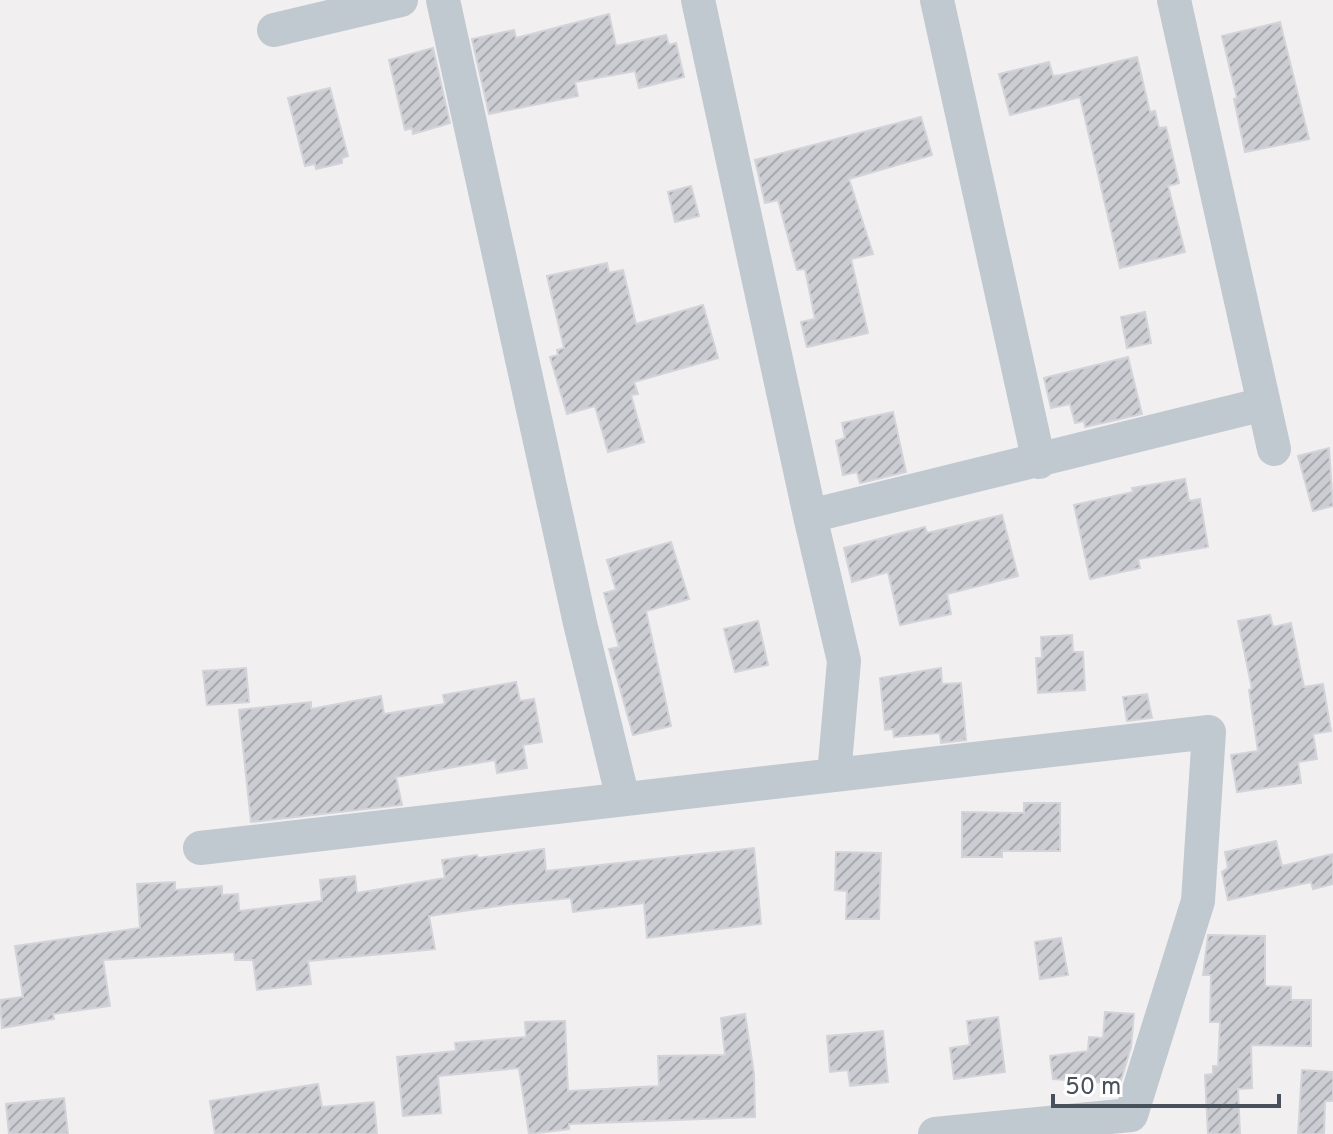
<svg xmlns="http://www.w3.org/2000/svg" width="1333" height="1134" viewBox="0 0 1333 1134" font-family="Overpass,sans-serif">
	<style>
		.building { fill: url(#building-hatch); stroke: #d3d4da; stroke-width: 2 }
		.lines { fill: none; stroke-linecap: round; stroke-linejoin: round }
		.minor { stroke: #c0c8d0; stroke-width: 34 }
	</style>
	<defs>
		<pattern id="building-hatch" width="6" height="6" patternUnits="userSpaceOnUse" patternTransform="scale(2)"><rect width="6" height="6" fill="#cccdd3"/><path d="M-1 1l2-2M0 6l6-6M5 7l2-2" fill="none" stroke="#a8a9ae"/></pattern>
	</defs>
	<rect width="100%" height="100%" fill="#f1efef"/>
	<path class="building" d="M609,14L616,46L666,35L669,45L676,43L684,77L639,88L635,71L575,82L578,96L489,114L472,39L514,30L516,38Z
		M1280,22L1309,139L1245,152L1234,99L1237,98L1222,36Z
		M433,48L450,123L413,134L412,128L405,130L389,60Z
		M1137,57L1150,112L1155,111L1159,128L1166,127L1179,183L1168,186L1185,252L1120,268L1080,97L1010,115L999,74L1049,62L1053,76L1061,75Z
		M330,88L348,156L342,158V163L316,169L315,164L305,166L288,98Z
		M921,117L932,155L849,179L873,254L851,259L868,333L807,347L801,322L815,319L805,269L797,270L778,200L765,203L755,160Z
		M691,186L699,216L675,222L668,192Z
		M607,263L609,273L623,270L636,324L703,305L718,358L634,382L638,394L631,395L644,442L608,452L595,406L567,414L550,357L558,355L557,350L564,348L547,276Z
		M1145,312L1151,343L1127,348L1121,317Z
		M1128,357L1142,414L1085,427L1084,421L1075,423L1070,404L1051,408L1044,378Z
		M893,412L906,472L860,483L857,472L843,475L836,441L845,438L842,423Z
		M1329,448L1333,506L1313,511L1298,456Z
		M1185,479L1189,501L1200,499L1208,547L1138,559L1140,568L1090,579L1074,505L1133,492L1132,488Z
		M1002,515L1018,576L947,594L951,614L900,625L888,572L852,582L844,548L925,527L927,533Z
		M671,542L689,599L646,611L671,726L633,735L609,649L619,647L604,593L616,590L607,560Z
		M1270,615L1273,627L1291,623L1304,687L1323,684L1331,731L1313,734L1317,759L1298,762L1301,783L1237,792L1231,755L1258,751L1249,690L1252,689L1238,621Z
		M758,621L768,665L735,672L724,629Z
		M1072,635L1073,652H1083L1085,690L1038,693L1036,658H1042L1041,637Z
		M246,668L249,702L207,705L203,671Z
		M941,668L942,684L961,683L966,740L941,743L940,733L894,737L893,729L885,730L880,678Z
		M516,682L520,701L534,699L542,742L523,745L527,768L497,773L495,760L396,777L402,805L251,822L239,710L311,702V709L381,696L384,714L445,704L443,695Z
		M1147,694L1152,718L1127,721L1123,697Z
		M1024,803H1060V851H1002V857H962V812L1024,813Z
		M1276,841L1282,866L1333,854V884L1313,889L1311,882L1228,900L1222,872L1228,868L1225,852Z
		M754,848L761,924L647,938L644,903L573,912L571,898L511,904L429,916L435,949L308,961L311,984L257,990L253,960H235L234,952L103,960L110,1006L53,1014L54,1019L2,1028L0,1000L23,997L15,946L140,928L137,884L175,882V890L222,886V895L238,894L239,911L322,901L320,880L355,876L357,893L445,878L442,860L477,855L478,858L544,849L546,871Z
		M836,852L881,853L879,919H846L847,891L835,890Z
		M1208,935L1265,936V986L1291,987V1000H1311V1046L1251,1045L1252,1088L1238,1089L1240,1134H1208L1205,1075L1213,1074V1066H1218L1220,1022H1210L1211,975H1203Z
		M1061,938L1068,975L1040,979L1035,942Z
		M1105,1012L1134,1014L1131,1047L1120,1084L1053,1079L1050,1056L1088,1051L1089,1037L1103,1038Z
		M745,1014L754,1074L755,1117L569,1124V1129L529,1134L519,1068L438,1076L441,1113L403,1116L397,1057L456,1051L455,1043L526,1037L525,1022L565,1021L568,1091L659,1086L658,1056L725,1055L721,1018Z
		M998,1017L1005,1072L954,1079L950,1048L970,1045L967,1021Z
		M883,1031L888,1082L850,1086L848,1070L830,1072L827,1036Z
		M1302,1070L1333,1072V1101H1325L1324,1134H1298Z
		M318,1084L322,1107L374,1102L377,1134H215L210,1101Z
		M64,1098L68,1134H9L6,1104Z"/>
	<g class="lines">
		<path class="minor" d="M443,0L580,623L623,799
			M698,0L810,516L1264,404
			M937,0L1039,462
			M1174,0L1274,449
			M274,30L401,0
			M810,516L844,661L834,775
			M200,848L1209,732L1198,901L1131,1115L935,1134"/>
	</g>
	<path d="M1053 1094v12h226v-12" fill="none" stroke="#48505b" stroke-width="4"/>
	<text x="1065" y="1094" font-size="24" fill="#48505b" stroke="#ffffff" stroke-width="6" paint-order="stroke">50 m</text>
</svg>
